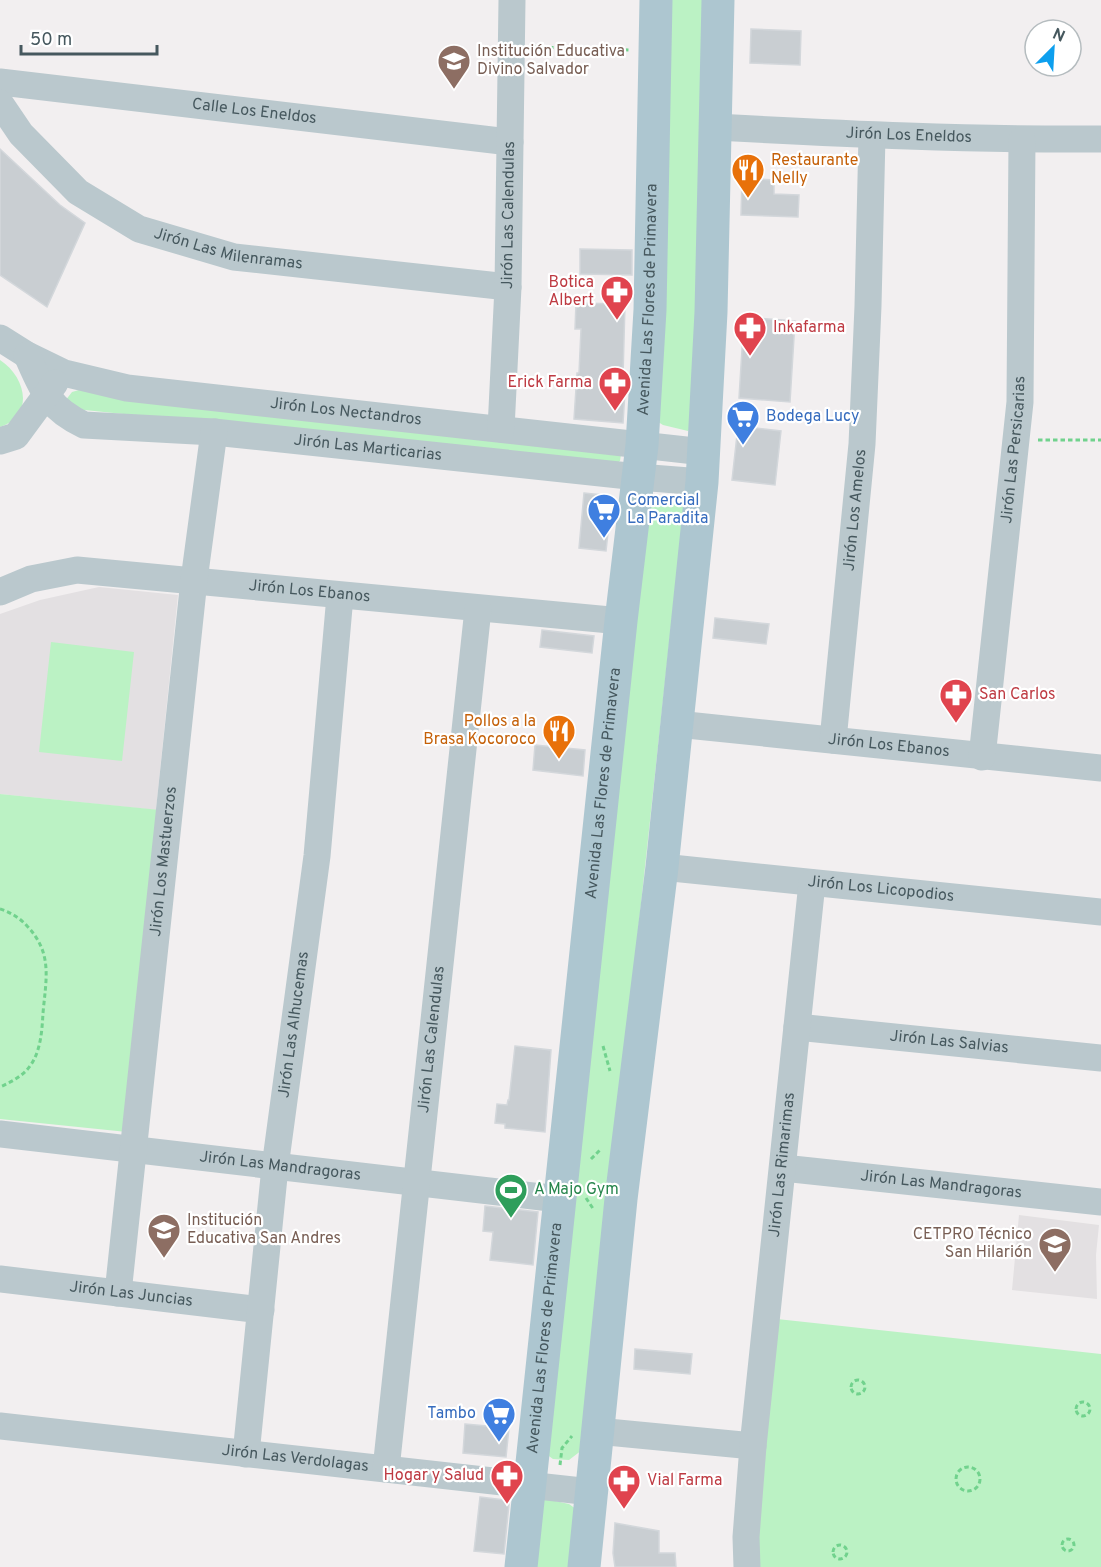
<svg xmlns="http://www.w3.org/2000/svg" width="1101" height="1567" viewBox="0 0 1101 1567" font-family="Overpass,sans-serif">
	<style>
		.education { fill: #e3e0e2 }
		.green { fill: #bbf2c4 }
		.building { fill: #c9ced2; stroke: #d3d7db; stroke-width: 1.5 }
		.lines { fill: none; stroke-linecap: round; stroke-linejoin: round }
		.path { stroke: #71d28d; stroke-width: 3; stroke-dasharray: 4.5 3; stroke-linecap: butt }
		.minor { stroke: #bac8cd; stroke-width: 27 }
		.major { stroke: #adc6d0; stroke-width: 33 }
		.labels { text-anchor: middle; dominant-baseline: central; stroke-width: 4.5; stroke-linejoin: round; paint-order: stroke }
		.education-label { font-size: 16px; fill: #785e54; stroke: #fff; text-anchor: start }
		.street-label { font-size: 16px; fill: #46585e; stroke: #fff }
		.food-label { font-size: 16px; fill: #c56008; stroke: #fff; text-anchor: start }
		.health-label { font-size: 16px; fill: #be3a42; stroke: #fff; text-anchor: end }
		.shop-label { font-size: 16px; fill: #366cbe; stroke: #fff; text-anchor: start }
		.leisure-label { font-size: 16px; fill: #27864d; stroke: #fff; text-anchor: start }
	</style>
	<rect width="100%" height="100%" fill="#f2eff0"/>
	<path class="education" d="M99,587L178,595L156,810L0,794V614L40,600Z
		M1019,1215L1099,1225L1096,1255L1097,1299L1012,1290Z"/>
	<path class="green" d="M666,0H708L696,421L688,431L663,425L655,420Z
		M0,360C26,377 35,415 0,427Z
		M79,390L621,454L620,461L614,465L75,409L65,401L72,392Z
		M650,499L679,502L684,506L582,1450L569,1460L553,1459L546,1454Z
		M51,642L134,652L122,761L39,752Z
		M0,794L160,810L127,1132L0,1119Z
		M777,1319L1101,1354V1567H757L755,1559Z
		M546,1499L569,1504L576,1509L571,1567H529L539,1503Z"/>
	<path class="building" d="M751,29L801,31L800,65L750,63Z
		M0,149L60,205L85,223L47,307L0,275Z
		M742,178L774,180V194L799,195L798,217L741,215Z
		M580,249L632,250V275L580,274Z
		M576,303L625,304L623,376H626L623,423L574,419L577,373H579L581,329H575Z
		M744,317L795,321L790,402L739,398Z
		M738,426L781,431L775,485L732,480Z
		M584,493L612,496L606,551L579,548Z
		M715,618L769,624L766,644L713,638Z
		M542,630L594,636L592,653L540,647Z
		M535,745L585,750L583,776L533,770Z
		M515,1046L551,1050L545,1132L505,1128V1124L495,1123L497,1104L507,1105L508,1100H509Z
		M485,1206L538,1212L533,1265L490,1260L493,1232L483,1231Z
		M635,1349L692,1354L690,1374L634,1369Z
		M465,1424L509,1428L506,1457L463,1453Z
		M480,1497L505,1500L509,1504L504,1554L474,1551Z
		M615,1523L659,1531V1553H675L676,1567H615L613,1553Z"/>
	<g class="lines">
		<path class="path" d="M534,47L629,50
			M1038,440H1101
			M0,909C10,912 20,918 27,926C53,953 46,979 43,1013C42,1030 41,1051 30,1066C23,1076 11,1082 0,1087
			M603,1046L610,1071
			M591,1159L601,1149
			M586,1198L594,1210
			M851 1387a7 7 0 1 1 14 0a7 7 0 1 1-14 0Z
			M1076 1409a7 7 0 1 1 14 0a7 7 0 1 1-14 0Z
			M560,1465L562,1448L572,1436
			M956 1479a12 12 0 1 1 24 0a12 12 0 1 1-24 0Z
			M1062 1545a6 6 0 1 1 12 0a6 6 0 1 1-12 0Z
			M833 1552a7 7 0 1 1 14 0a7 7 0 1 1-14 0Z"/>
		<g class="minor">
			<path id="s1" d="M0,82L510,142"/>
			<path id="s2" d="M0,103L21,134L78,192L139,229L234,257L508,287"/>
			<path id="s3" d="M715,127C844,134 972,140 1101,139"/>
			<path id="s4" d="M0,338L27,355L64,373L127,388L704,452"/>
			<path id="s5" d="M27,355C42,389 48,408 84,425L214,432L638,477L702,482"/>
			<path id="s6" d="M501,429L508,287L512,0"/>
			<path d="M0,441L16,436L55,383"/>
			<path id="s7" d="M0,592L31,579L77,570L621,621"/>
			<path id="s8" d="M677,724L1101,768"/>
			<path id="s9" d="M833,740L862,444L868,306L872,136"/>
			<path id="s10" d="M982,757L1020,402L1022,140"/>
			<path id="s11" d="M662,867L1101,912"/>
			<path id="s12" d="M797,1027L1101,1058"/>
			<path id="s13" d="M0,1134L559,1199"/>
			<path id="s14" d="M783,1168L1101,1202"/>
			<path id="s15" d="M0,1279L261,1310"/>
			<path id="s16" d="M118,1293L194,580L214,432"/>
			<path id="s17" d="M0,1426L591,1492"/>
			<path d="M597,1431L753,1446"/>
			<path id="s18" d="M246,1454L275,1167L317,856L340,596"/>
			<path id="s19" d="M386,1469L478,609"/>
			<path id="s20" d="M747,1567L746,1537L753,1446L812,883"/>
		</g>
		<g class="major">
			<path id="s21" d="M521,1567L621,621L642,445L650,310L656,0"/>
			<path d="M584,1567L621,1199L662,867L702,482L711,312L718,0"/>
		</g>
	</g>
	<defs>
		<g id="school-pin" transform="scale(1.725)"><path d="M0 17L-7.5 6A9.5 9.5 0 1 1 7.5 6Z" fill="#8d6e63" stroke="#fff"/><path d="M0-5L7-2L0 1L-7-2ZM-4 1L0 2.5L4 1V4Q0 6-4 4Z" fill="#fff"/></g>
		<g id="restaurant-pin" transform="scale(1.725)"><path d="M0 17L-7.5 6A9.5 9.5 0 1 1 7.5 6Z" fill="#e8710a" stroke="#fff"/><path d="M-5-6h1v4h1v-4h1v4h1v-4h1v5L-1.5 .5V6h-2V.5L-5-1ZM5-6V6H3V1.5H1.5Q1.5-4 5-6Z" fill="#fff"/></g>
		<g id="pharmacy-pin" transform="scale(1.725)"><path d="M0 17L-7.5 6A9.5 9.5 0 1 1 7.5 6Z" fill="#e0444e" stroke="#fff"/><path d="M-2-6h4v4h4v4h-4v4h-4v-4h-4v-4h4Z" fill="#fff"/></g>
		<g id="supermarket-pin" transform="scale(1.725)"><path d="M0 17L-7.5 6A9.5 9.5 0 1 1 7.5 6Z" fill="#3f7fe0" stroke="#fff"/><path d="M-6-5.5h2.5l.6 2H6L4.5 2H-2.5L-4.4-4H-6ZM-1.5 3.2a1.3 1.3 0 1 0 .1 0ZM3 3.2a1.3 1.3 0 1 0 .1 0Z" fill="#fff"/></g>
		<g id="stadium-pin" transform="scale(1.725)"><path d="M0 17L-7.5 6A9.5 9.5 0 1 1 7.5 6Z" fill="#2e9e5b" stroke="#fff"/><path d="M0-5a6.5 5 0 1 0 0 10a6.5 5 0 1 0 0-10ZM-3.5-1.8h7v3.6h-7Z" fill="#fff"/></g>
		<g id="university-pin" transform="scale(1.725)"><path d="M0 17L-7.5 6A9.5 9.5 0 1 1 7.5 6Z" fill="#8d6e63" stroke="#fff"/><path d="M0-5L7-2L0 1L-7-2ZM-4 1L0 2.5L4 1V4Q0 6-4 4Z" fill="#fff"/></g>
	</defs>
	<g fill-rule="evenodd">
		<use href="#school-pin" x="454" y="61"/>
		<use href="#restaurant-pin" x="748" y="170"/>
		<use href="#pharmacy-pin" x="617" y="292"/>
		<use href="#pharmacy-pin" x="750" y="328"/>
		<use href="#pharmacy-pin" x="615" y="383"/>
		<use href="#supermarket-pin" x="743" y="417"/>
		<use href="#supermarket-pin" x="604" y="510"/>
		<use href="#pharmacy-pin" x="956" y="695"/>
		<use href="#restaurant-pin" x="559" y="731"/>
		<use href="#stadium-pin" x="511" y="1190"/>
		<use href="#school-pin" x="164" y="1230"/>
		<use href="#university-pin" x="1055" y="1244"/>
		<use href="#supermarket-pin" x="499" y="1414"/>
		<use href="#pharmacy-pin" x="507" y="1476"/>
		<use href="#pharmacy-pin" x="624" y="1481"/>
	</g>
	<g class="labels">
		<g class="education-label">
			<text x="477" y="52">Institución Educativa<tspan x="477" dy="18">Divino Salvador</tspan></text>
			<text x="187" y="1221">Institución<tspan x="187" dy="18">Educativa San Andres</tspan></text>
			<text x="1032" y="1235" text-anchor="end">CETPRO Técnico<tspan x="1032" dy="18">San Hilarión</tspan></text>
		</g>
		<g class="street-label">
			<text stroke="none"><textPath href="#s1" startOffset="256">Calle Los Eneldos</textPath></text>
			<text stroke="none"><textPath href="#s3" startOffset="194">Jirón Los Eneldos</textPath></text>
			<text stroke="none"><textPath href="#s6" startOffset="214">Jirón Las Calendulas</textPath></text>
			<text stroke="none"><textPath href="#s2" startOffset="282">Jirón Las Milenramas</textPath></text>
			<text stroke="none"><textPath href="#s21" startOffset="1274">Avenida Las Flores de Primavera</textPath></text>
			<text stroke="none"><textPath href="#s4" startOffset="358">Jirón Los Nectandros</textPath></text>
			<text stroke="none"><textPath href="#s5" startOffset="378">Jirón Las Marticarias</textPath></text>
			<text stroke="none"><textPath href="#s10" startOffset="309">Jirón Las Persicarias</textPath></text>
			<text stroke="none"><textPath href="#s9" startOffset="231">Jirón Los Amelos</textPath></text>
			<text stroke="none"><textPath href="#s7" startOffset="314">Jirón Los Ebanos</textPath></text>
			<text stroke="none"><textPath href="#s8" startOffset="213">Jirón Los Ebanos</textPath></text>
			<text stroke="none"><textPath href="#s21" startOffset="788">Avenida Las Flores de Primavera</textPath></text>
			<text stroke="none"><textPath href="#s16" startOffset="434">Jirón Los Mastuerzos</textPath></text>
			<text stroke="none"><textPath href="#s11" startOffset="220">Jirón Los Licopodios</textPath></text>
			<text stroke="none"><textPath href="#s18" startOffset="432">Jirón Las Alhucemas</textPath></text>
			<text stroke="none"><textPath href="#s19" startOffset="432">Jirón Las Calendulas</textPath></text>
			<text stroke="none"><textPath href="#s12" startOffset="153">Jirón Las Salvias</textPath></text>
			<text stroke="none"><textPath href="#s20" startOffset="404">Jirón Las Rimarimas</textPath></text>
			<text stroke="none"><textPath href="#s13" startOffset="282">Jirón Las Mandragoras</textPath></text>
			<text stroke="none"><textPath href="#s14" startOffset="159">Jirón Las Mandragoras</textPath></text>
			<text stroke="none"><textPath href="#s15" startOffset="132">Jirón Las Juncias</textPath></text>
			<text stroke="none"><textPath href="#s21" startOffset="230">Avenida Las Flores de Primavera</textPath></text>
			<text stroke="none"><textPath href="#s17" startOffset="297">Jirón Las Verdolagas</textPath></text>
		</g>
		<g class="food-label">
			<text x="771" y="161">Restaurante<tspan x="771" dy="18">Nelly</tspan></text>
			<text x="536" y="722" text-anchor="end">Pollos a la<tspan x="536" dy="18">Brasa Kocoroco</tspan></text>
		</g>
		<g class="health-label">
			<text x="594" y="283">Botica<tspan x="594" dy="18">Albert</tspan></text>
			<text x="773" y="328" text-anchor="start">Inkafarma</text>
			<text x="592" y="383">Erick Farma</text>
			<text x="979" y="695" text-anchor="start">San Carlos</text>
			<text x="484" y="1476">Hogar y Salud</text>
			<text x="647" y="1481" text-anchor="start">Vial Farma</text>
		</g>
		<g class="shop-label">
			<text x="766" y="417">Bodega Lucy</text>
			<text x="627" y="501">Comercial<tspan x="627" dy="18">La Paradita</tspan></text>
			<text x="476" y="1414" text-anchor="end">Tambo</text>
		</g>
		<g class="leisure-label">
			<text x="534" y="1190">A Majo Gym</text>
		</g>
	</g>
	<g transform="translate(1053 48) rotate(24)"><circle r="28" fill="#ffffff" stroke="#b5bcbf" stroke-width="1.5"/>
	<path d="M0-4.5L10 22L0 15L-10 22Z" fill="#0d9fee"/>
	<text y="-9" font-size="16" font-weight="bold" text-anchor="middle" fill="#46585e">N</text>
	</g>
	<path d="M21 45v9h136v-9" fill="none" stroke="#46585e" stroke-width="3"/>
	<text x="30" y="45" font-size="18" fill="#46585e" stroke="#ffffff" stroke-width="4.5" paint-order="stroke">50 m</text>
</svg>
